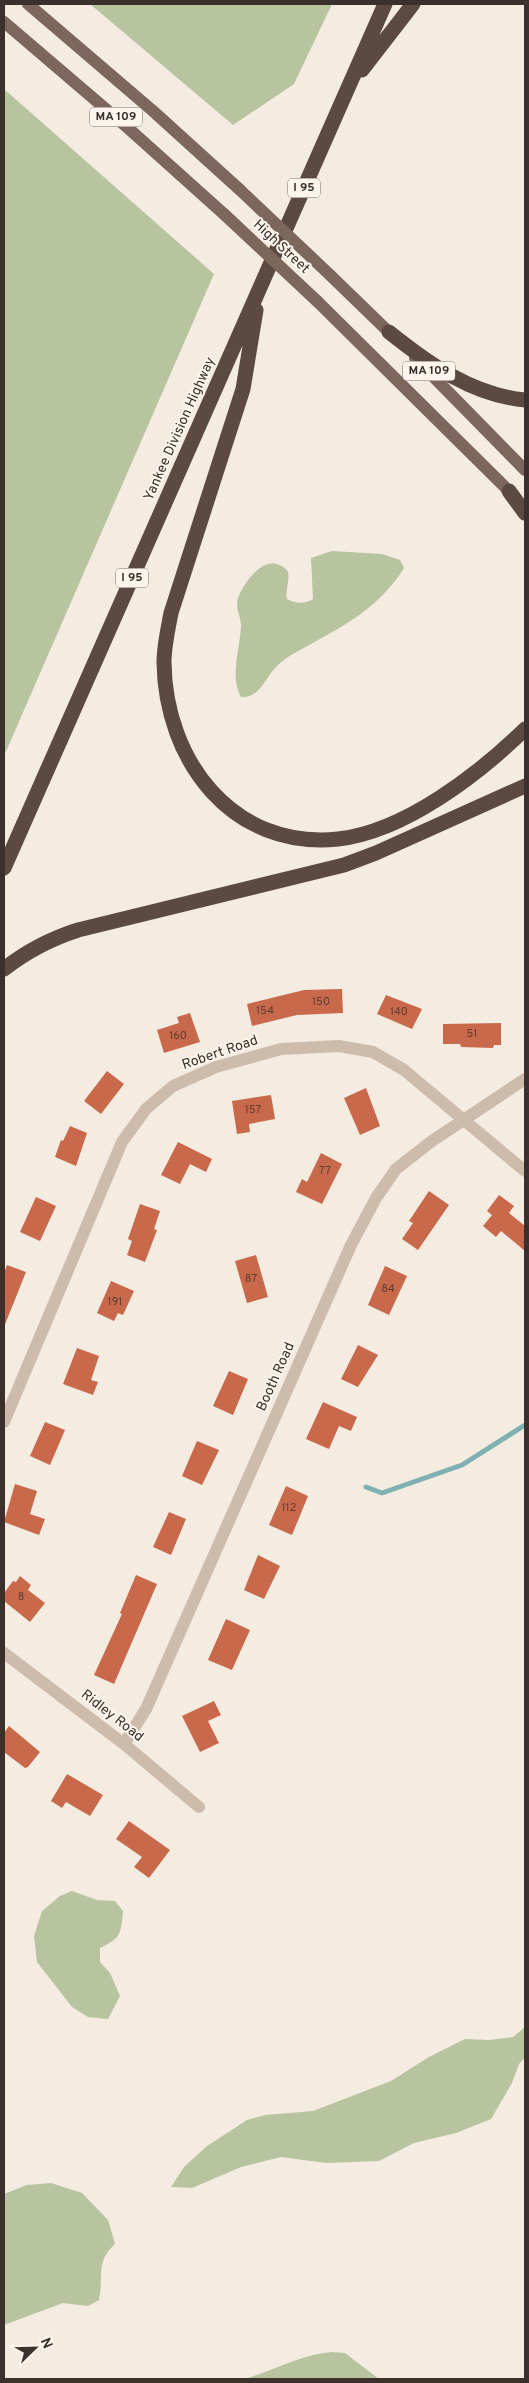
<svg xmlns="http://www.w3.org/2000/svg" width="529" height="2383" viewBox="0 0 529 2383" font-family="Overpass,sans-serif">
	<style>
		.green { fill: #b8c4a0 }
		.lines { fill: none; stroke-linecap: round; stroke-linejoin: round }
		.stream { stroke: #7fb0b2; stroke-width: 5 }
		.building { fill: #c8694b }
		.street { stroke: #cdbbac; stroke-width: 12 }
		.primary { stroke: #7d675c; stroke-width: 12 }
		.highway { stroke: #5c4a42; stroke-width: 15 }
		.primary-bridge { stroke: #7d675c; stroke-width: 12 }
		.labels { text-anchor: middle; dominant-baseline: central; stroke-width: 4; stroke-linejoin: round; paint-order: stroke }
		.number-label { font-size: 11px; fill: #5e3e33 }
		.shield { fill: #fbf5ee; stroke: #756b66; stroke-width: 1 }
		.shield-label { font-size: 12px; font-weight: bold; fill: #3b302b }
		.street-label { font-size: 14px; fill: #3b302b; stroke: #fbf5ee }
	</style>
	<rect width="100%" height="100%" fill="#f4ebe1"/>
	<path class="green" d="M90,4H332L294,84L233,125Z
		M4,89L214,274L4,756Z
		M332,551L382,554L400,560L404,568C382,603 352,622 316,641C303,649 288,655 277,666C265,677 261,698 241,697C229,675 241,647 241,624C240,614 235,608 238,598C243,584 263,556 279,565C282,566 287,569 288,572C290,580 285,591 287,599C296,604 305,604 313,599L311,558Z
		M72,1891L97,1900L115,1901L123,1911C121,1934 121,1938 100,1948V1962L110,1973L120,1996L108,2019L88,2017L72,2007L37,1962L34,1936L42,1911L60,1896Z
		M525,2027V2057L519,2064L512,2083L491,2119L456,2133L414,2143L379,2161L326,2163L281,2157L241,2167L192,2188L171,2187L184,2167L207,2146L247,2120L265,2115L313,2111L391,2081L429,2057L465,2039L489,2040L513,2037Z
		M51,2183L82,2193L108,2220L115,2244C95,2262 104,2277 99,2300L88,2306L63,2303L4,2325V2194L27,2185Z
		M332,2352L345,2353L379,2379H244C273,2371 302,2354 332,2352Z"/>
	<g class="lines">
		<path class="stream" d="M366,1487L382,1493L462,1465L525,1425"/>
	</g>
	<path class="building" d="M342,989L343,1013L297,1015L252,1026L247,1004L304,990Z
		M386,995L422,1009L412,1029L377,1014Z
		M190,1013L200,1042L164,1053L157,1030L179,1023L177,1017Z
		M501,1023V1045H494L493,1048L461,1047L460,1044H443V1024Z
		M107,1071L124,1084L101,1114L84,1101Z
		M366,1088L380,1126L360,1135L344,1098Z
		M271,1095L275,1119L249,1124L250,1132L237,1134L232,1101Z
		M70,1126L87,1133L76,1166L55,1157L61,1140L63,1141Z
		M178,1142L212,1159L206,1172L190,1164L180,1184L161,1175Z
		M321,1153L342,1164L322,1204L296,1192L302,1179L307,1182Z
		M429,1191L449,1205L418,1250L402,1239L413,1223L409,1221Z
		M499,1195L514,1206L509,1213L525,1226V1251L501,1231L496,1237L483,1226L492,1215L487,1211Z
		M36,1197L56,1206L40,1241L20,1232Z
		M140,1204L160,1211L154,1229L157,1230L145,1262L127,1255L132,1241L128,1239Z
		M256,1255L268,1297L247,1303L235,1261Z
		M7,1265L26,1272L4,1327V1273Z
		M385,1266L407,1276L389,1315L368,1305Z
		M111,1281L134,1291L123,1315L118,1313L114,1321L97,1313Z
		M358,1345L378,1355L358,1387L341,1379Z
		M77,1348L99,1356L91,1380L98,1382L93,1395L63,1384Z
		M229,1371L248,1379L233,1415L213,1406Z
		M323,1402L357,1417L351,1431L339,1426L329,1449L306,1439Z
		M45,1422L65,1430L50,1465L30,1456Z
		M197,1441L219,1450L202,1485L182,1476Z
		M15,1484L37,1491L30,1514L45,1519L39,1535L4,1522Z
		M286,1486L308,1496L292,1535L269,1525Z
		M169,1512L186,1519L171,1555L153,1547Z
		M258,1555L280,1566L264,1599L244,1590Z
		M136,1575L157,1584L114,1684L94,1675L122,1614L120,1613Z
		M20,1576L31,1585L28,1590L45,1603L30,1622L4,1601V1593L13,1581L16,1582Z
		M226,1619L250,1630L232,1670L208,1660Z
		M214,1701L221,1715L208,1721L219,1743L200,1752L182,1716Z
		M9,1726L40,1752L28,1767L25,1768L4,1752V1733Z
		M67,1774L103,1795L90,1816L66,1802L62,1808L51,1801Z
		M129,1821L170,1850L149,1878L134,1867L142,1857L116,1839Z"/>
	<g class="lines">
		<path class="street" d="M4,1422L122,1142L146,1109L173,1086L216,1067L281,1049L339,1046L373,1052L404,1070L525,1171
			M4,1653L124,1744L199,1807
			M124,1744L146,1709L351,1245L376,1198L396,1169L432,1141L525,1079"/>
		<path class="primary" d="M28,4L153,111L239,189
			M4,22L128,128L225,215
			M330,275L395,338
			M318,302L515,497
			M415,358L525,470"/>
		<path class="highway" d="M362,70L413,4
			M256,310L243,389L171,613C168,629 164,646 164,662C165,760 232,850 338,839C404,832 479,774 525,729
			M389,332C429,364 472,395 525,400
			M509,491L525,513
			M4,868L385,4
			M4,969C27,951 50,939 78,930L344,865L376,853L525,786"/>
		<path class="primary-bridge" d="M239,189L330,275
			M225,215L318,302"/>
	</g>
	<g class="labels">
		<g class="number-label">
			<text x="321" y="1002">150</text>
			<text x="265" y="1011">154</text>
			<text x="399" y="1012">140</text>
			<text x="472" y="1034">51</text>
			<text x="178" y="1036">160</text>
			<text x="253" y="1110">157</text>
			<text x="325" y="1171">77</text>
			<text x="251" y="1279">87</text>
			<text x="388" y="1289">84</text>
			<text x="115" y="1302">191</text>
			<text x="289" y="1508">112</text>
			<text x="21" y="1597">8</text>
		</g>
		<g class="shield">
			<rect x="90" y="107.5" width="52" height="19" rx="4"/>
			<rect x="288" y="178.5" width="32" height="19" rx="4"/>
			<rect x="403" y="361.5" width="52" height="19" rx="4"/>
			<rect x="116" y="568.5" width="32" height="19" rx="4"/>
		</g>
		<g class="shield-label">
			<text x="116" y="117">MA 109</text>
			<text x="304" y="188">I 95</text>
			<text x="429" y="371">MA 109</text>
			<text x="132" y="578">I 95</text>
		</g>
		<g class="street-label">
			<text transform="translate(281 247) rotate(43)">High Street</text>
			<text transform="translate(180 429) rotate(-66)">Yankee Division Highway</text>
			<text transform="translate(220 1053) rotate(-19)">Robert Road</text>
			<text transform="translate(276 1377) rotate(-66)">Booth Road</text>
			<text transform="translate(112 1716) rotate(38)">Ridley Road</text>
		</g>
	</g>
	<rect width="529" height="2383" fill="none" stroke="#3b302b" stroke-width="10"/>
	<g transform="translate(35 2348) rotate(67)" stroke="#fbf5ee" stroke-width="4" paint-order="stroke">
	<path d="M0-4L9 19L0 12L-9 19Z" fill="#3b302b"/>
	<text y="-8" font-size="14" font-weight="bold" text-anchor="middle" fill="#3b302b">N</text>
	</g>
</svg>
